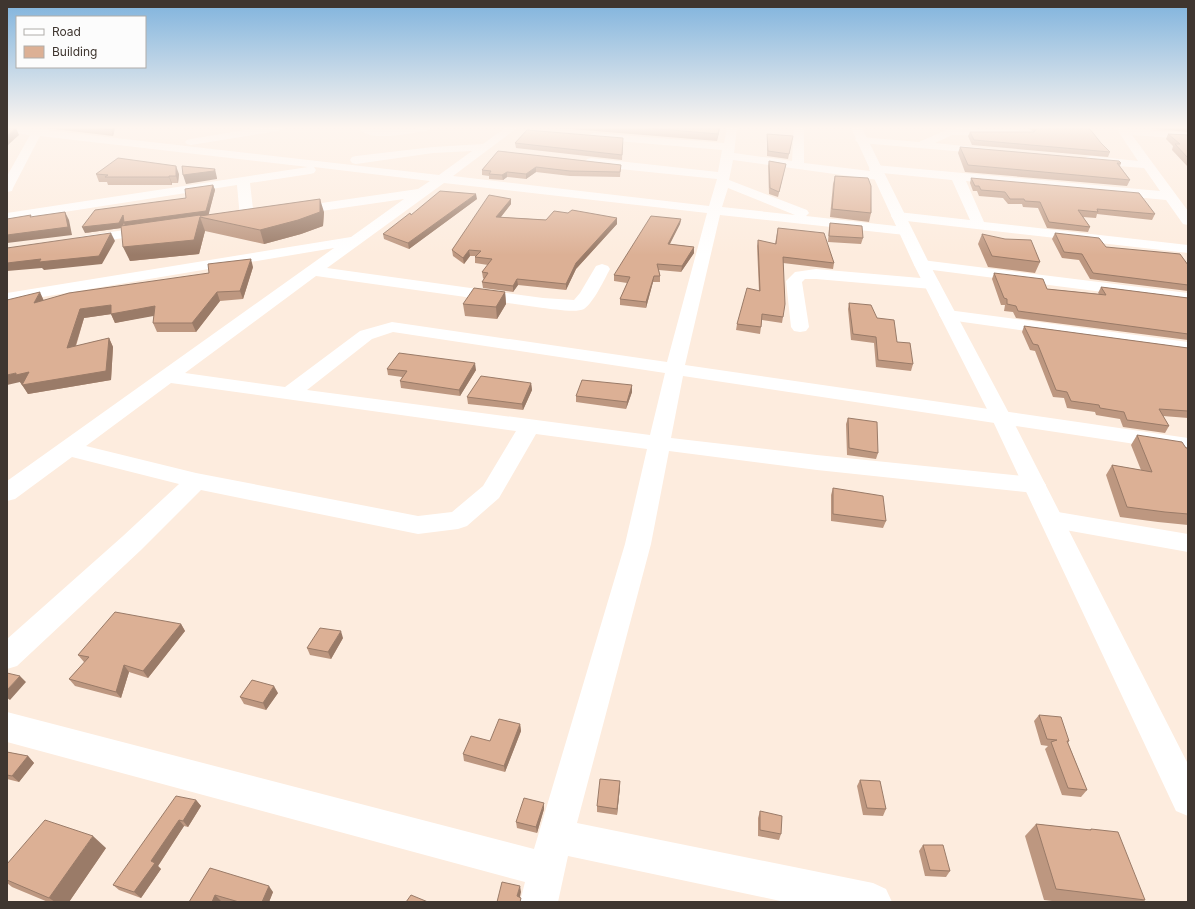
<svg xmlns="http://www.w3.org/2000/svg" width="1195" height="909" viewBox="0 0 1195 909" font-family="Inter,sans-serif">
	<style>
		.lines { fill: none; stroke-linecap: round; stroke-linejoin: round }
		.street { fill: #fff; fill-rule: evenodd }
		.primary { fill: #fff; fill-rule: evenodd }
		.wall { fill: #bd9780 }
		.shaded-wall { fill: #9a7b68 }
		.building { fill: #dcb095; stroke: #9a7b68 }
	</style>
	<rect width="100%" height="100%" fill="#fdecde"/>
	<g class="lines">
		<path class="street" d="M7,128L37,129L439,175L472,151L433,153L356,164L352,163L350,160L352,157L356,156L433,147L483,144L505,128H517L453,176L709,206L717,179L591,166L587,165L585,162L587,159L591,158L718,172L722,150L594,139L588,136L594,133L724,143L727,128H737L734,153L792,161L794,128H804V163L870,171L869,169L871,166L875,165L1160,191L1144,168L1091,164L1087,163L1085,160L1087,157L1091,156L1138,161L1116,128L1188,133V139L1132,135L1188,211V225L1183,224L1166,200L966,181L984,222L1188,245V253L898,220L893,219L891,216L893,213L898,212L970,220L952,180L882,173L884,176L882,179L878,180L733,160L729,180L807,210L809,213L806,216L905,227L910,228L912,231L910,234L905,235L720,215L685,365L1188,438V452L683,376L671,438L817,455L1034,477L1042,479L1046,485L1042,491L1034,493L817,470L669,451L651,544L577,823L873,883L886,889L892,902H785L568,856L558,902H520L525,882L7,742V712L534,849L625,544L647,449L536,434L499,498L467,526L458,529L418,534L201,490L141,550L17,666L7,669V639L123,536L179,484L72,457L15,499L7,501V481L334,248L7,303V293L351,237L404,199L294,215L289,214L287,211L289,208L294,207L418,189L430,181L314,167L316,170L314,173L310,174L250,183L254,218L252,221L247,222L242,221L240,218L237,185L7,221V213L308,167L40,136L13,188L12,191L7,192V176L30,135L7,132ZM444,183L707,213L667,362L392,322L360,331L285,387L185,373L316,276L543,308C552,309 577,313 584,309C594,302 604,280 610,269L608,266L602,264L596,266L580,293L574,300L543,298L327,268ZM728,188L795,215L722,207ZM393,332L665,373L650,435L307,390L372,339ZM171,383L516,431L483,486L452,512L418,516L196,473L86,446Z
			M256,128H283L278,131L191,145L187,144L185,142L187,140L191,139Z
			M358,128L384,130L431,128L426,131C409,133 369,143 358,128Z
			M958,128L1018,130L1024,133L1018,136L952,135L935,143L993,149L995,151L993,153L989,154L861,143L857,142L855,140L857,138L861,137L919,142L946,130Z
			M152,226L157,227L159,230L157,233L83,244L78,243L76,240L78,237L83,236Z
			M922,260L1188,293V303L917,268L914,265L917,262Z
			M816,269L932,279L938,281L940,284L938,287L932,289L816,279H805L802,282L809,327L806,331L800,332L794,331L791,327L786,281L795,272Z
			M948,310L1188,342V354L942,319L939,315L942,311Z
			M1052,511L1188,534V552L1043,526L1040,520L1043,514Z"/>
		<path class="primary" d="M851,128H862L930,265L1011,417L1188,764V816L1176,811L991,417L914,265Z"/>
	</g>
	<path class="wall" d="M46,128H115L113,136Z
		M559,128H720L717,141Z
		M1002,128H1089L1101,143L1110,152L1108,157L972,145L968,136L970,132H1034L1028,128Z
		M1154,128H1188V132L1156,129Z
		M767,134L793,136L788,159L767,156Z
		M1168,134L1188,135V167L1172,150L1173,146L1166,139Z
		M515,143H623L622,160L516,148Z
		M960,147L1121,163L1120,166L1130,180L1127,186L965,172L958,153Z
		M498,151L621,165L620,177L570,176L536,172L526,179L507,177L503,180L489,179V176L482,175V170Z
		M769,161L786,164L778,197L769,194L768,166Z
		M96,174H179L178,183H172V185H108L107,182H99Z
		M835,176L871,213L869,222L830,217L833,184Z
		M971,178L1155,214L1152,220L1097,214L1096,218L1083,217L1090,227L1088,232L1047,228L1038,208L1023,207L1022,204H1008L1003,198L979,196L977,191H973L970,183Z
		M213,185L215,190L208,215L324,212L323,226L301,234L264,244L205,231L199,254L130,261L121,228L85,233L186,198Z
		M477,199L409,249L384,239L383,234L411,215Z
		M511,199V204L501,217L617,224L576,269L566,290L518,285L513,292L483,288L482,282L484,279L483,278L482,272L488,265L475,263V256H470L464,264L453,256L452,250Z
		M681,219L680,224L670,244L694,247V253L681,272L659,270L660,276V282H653L646,308L620,305V299L627,283L614,281V275Z
		M830,223L863,238L861,244L828,242L829,228Z
		M778,228L834,263L833,269L783,263V317L782,323L762,320L760,334L736,330L737,324L759,291L757,246L758,240L775,244Z
		M1055,233L1106,247L1188,265V291L1090,279L1079,260L1062,258L1052,239Z
		M982,234L1040,262L1035,273L988,267L978,244Z
		M253,267L243,299L220,301L196,332H157L153,323L154,315L115,323L111,314L84,318L76,346L109,338L113,347L111,380L28,394L22,384V385L20,382L44,300Z
		M994,273L1047,289L1099,294L1098,293L1101,287L1188,298V340L1016,318L1013,312L1004,311L1005,305H1001L992,279Z
		M505,292L506,304L497,319L465,316L463,304Z
		M849,303L877,318L897,342L913,364L911,371L876,367L874,343L851,340L848,309Z
		M1024,326L1188,348V418L1163,416L1169,426L1165,433L1123,427L1120,419L1096,415L1095,412L1067,408L1064,398L1053,397L1035,351L1030,350L1022,332Z
		M387,369L476,370L460,396L401,388L400,381L402,377L388,375Z
		M531,383L532,390L523,410L468,404L467,397Z
		M632,385V392L626,409L576,402V396Z
		M848,418L878,453L876,459L847,455L846,424Z
		M1137,435L1188,448V525L1158,522L1120,517L1106,475L1112,465L1141,470L1131,445Z
		M833,488L886,521L883,528L831,521V495Z
		M181,624L185,631L148,678L129,672L121,698L75,686L69,679L85,662H84L78,655Z
		M343,638L331,659L310,655L307,648Z
		M278,693L266,710L244,704L240,697Z
		M1039,715L1069,741L1068,743L1087,790L1081,797L1062,795L1045,749L1048,746L1041,745L1034,721Z
		M520,724L521,731L505,772L464,761L463,754L490,741Z
		M7,752L28,756L34,763L19,782L7,779Z
		M860,780L886,809L883,816L863,815L857,786Z
		M620,787L617,815L597,812V806Z
		M196,800L201,806L188,827L184,826L158,866L161,869L141,898L119,890L113,885Z
		M544,809L537,833L517,828L516,822Z
		M760,811L781,834L779,840L758,836V818Z
		M1036,824L1089,830L1091,829L1145,900L1142,902H1060L1044,900L1025,836Z
		M923,845L950,871L946,877L925,876L919,851Z
		M106,848L69,902H48L12,887L7,883V864Z
		M210,868L273,892L269,902H224L221,901L189,902Z"/>
	<path class="shaded-wall" d="M16,128L19,135L9,144L7,147V136Z
		M111,128H115L113,136L111,130Z
		M719,128H720L717,141L718,134Z
		M176,166L179,174L178,183L176,176Z
		M536,167V172L526,179V174Z
		M215,169L217,178V179L186,184L183,175Z
		M507,172V177L503,180L502,175Z
		M169,176L172,183V185L169,177Z
		M213,185L215,190L208,217H200L205,231L199,254L130,261L123,247L126,228L124,223L121,228L85,233L82,227L123,215L206,211Z
		M476,194L477,199L409,249L408,243Z
		M320,199L324,212L323,226L301,234L264,244L260,230Z
		M511,199V204L496,223V217Z
		M65,212L69,220L72,235L7,243V235Z
		M617,218V224L576,269L566,290V284L576,263Z
		M681,219L680,224L667,249L668,244Z
		M111,233L115,241L102,264L44,270L42,268L7,271V263Z
		M694,247V253L681,272L682,266Z
		M469,250L470,256L464,264L463,258Z
		M251,259L253,267L243,299L240,291Z
		M654,276L653,282L646,308V302Z
		M517,279L518,285L513,292V286Z
		M40,292L44,301L34,303Z
		M217,292L220,301L196,332L192,323Z
		M505,292L506,304L497,319L496,307Z
		M111,305L155,306L159,315L115,323L111,314H112L84,318L72,357L67,348L80,309Z
		M109,338L113,347L111,380L28,394L22,385Z
		M475,363L476,370L460,396L459,390Z
		M29,372L35,381L22,385L20,382L7,385V375L16,373Z
		M531,383L532,390L523,410L522,404Z
		M632,385V392L626,409L627,402Z
		M181,624L185,631L148,678L143,671Z
		M341,631L343,638L331,659L328,652Z
		M124,665L129,672L121,698L116,692Z
		M20,676L26,682L10,700L7,698V690Z
		M274,686L278,693L266,710L263,703Z
		M520,724L521,731L505,772L504,766Z
		M28,756L34,763L19,782L12,776Z
		M620,781V787L617,815V809Z
		M196,800L201,806L188,827L183,821Z
		M544,803V809L537,833L536,827Z
		M179,820L184,826L158,866L161,869L141,898L134,892L151,861Z
		M93,836L106,848L69,902H55L49,898Z
		M269,886L273,892L269,902H262Z
		M520,886L521,892L519,902L517,896Z
		M215,895L221,901L220,902H212Z"/>
	<path class="building" d="M7,128H16L7,136Z
		M98,128H111V130Z
		M648,128H719L718,134Z
		M1037,128H1089L1101,143L1110,152L974,140L970,132H1034Z
		M527,130L623,138L622,155L515,143Z
		M767,134L793,136L789,154L768,151Z
		M1168,134L1188,135V158L1175,144H1180Z
		M960,147L1119,161L1121,163H1117L1130,180L968,165Z
		M498,151L621,165L620,172L570,171L536,167L526,174L507,172L502,175L489,174L491,171L482,170Z
		M118,158L176,166V176H169V177H105L108,175L96,174Z
		M769,161L786,164L779,192L770,188Z
		M182,166L215,169L214,171L183,175Z
		M835,176L868,178L871,186V213L832,209Z
		M971,178L1139,193L1155,214L1097,209L1098,212L1078,210L1090,227L1049,222L1040,202L1025,201L1024,199H1010L1005,192L981,190L979,186H975Z
		M213,185L206,211L124,222L123,215L119,223L82,227L95,210L186,198L185,189Z
		M440,191L476,194L408,243L383,234L410,213L411,215Z
		M489,195L511,199L496,217L546,220L554,211L568,213L572,210L617,218L576,263L566,284L517,279L513,286L482,282L488,273L482,272L492,259L475,257L481,251L469,250L463,258L452,250Z
		M320,199V212L298,220L260,230L200,217L194,240L123,247L121,226L200,215V216Z
		M65,212L68,227L7,235V219L31,215L30,217Z
		M651,216L681,219L668,244L694,247L682,266L657,264L660,276H654L646,302L620,299L630,277L614,275Z
		M830,223L862,226L863,238L829,236Z
		M778,228L824,233L834,263L783,257L785,304L783,317L762,314L761,327L737,324L747,288L760,291L758,240L776,244Z
		M111,233L99,256L39,262L41,259L7,263V248Z
		M1055,233L1099,238L1106,247L1180,254L1188,265V285L1093,273L1082,254L1064,252Z
		M982,234L1005,239L1031,240L1040,262L992,256Z
		M251,259L240,291L217,292L192,323H153L155,306L111,314V305L80,309L67,348L109,338L106,371L22,385L29,372L16,375V373L7,375V300L40,292L34,303L69,293L209,273L208,264Z
		M994,273L1043,279L1047,289L1106,295L1101,287L1188,298V334L1018,311L1016,306L1007,304V299L1004,298Z
		M474,288L505,292L496,307L463,304Z
		M849,303L871,305L877,318L894,320L897,342L910,343L913,364L878,360L876,337L853,334Z
		M1024,326L1188,348V411L1159,409L1169,426L1127,420L1124,412L1100,408L1099,405L1071,401L1067,392L1056,390L1038,345L1033,344Z
		M399,353L475,363L459,390L400,381L407,371L387,369Z
		M481,376L531,383L522,404L467,397Z
		M582,380L632,385L627,402L576,396Z
		M848,418L877,422L878,453L849,448Z
		M1137,435L1182,442L1186,448H1188V514L1165,512L1127,507L1112,465L1152,472Z
		M833,488L883,496L886,521L833,514Z
		M115,612L181,624L143,671L124,665L116,692L69,679L89,657L78,655Z
		M320,628L341,631L328,652L307,648Z
		M7,673L20,676L7,690Z
		M252,680L274,686L263,703L240,697Z
		M1039,715L1061,717L1069,741H1067L1087,790L1068,788L1051,742L1057,740L1047,739Z
		M499,719L520,724L504,766L463,754L471,736L490,741Z
		M7,752L28,756L12,776L7,775Z
		M600,779L620,781L617,809L597,806Z
		M860,780L880,781L886,809L867,808Z
		M176,796L196,800L183,821L179,820L151,861L155,863L134,892L113,885Z
		M524,798L544,803L536,827L516,822Z
		M760,811L782,816L781,834L760,830Z
		M45,820L93,836L49,898L7,880V864Z
		M1036,824L1091,830V829L1118,832L1145,900L1056,889Z
		M923,845H943L950,871L930,870Z
		M210,868L269,886L262,902H239L215,895L212,902H189Z
		M502,882L520,886L517,896L521,898L520,902H497Z
		M411,895L428,902H406Z"/>
	<linearGradient id="sky" x2="0" y2="1"><stop stop-color="#7fb3dd"/><stop offset="0.5" stop-color="#fef6f0"/><stop offset="1" stop-color="#fef6f0" stop-opacity="0"/></linearGradient>
	<rect width="1195" height="255" fill="url(#sky)"/>
	<rect width="1195" height="909" fill="none" stroke="#3f3630" stroke-width="16"/>
	<rect x="16" y="16" width="130" height="52" fill="#fcfcfc" stroke="#b0adaa"/>
	<rect x="24" y="29" width="20" height="6" fill="#ffffff" stroke="#b0adaa"/>
	<text x="52" y="36" font-size="12" fill="#3f3630">Road</text>
	<rect x="24" y="46" width="20" height="12" fill="#dcb095" stroke="#b0adaa"/>
	<text x="52" y="56" font-size="12" fill="#3f3630">Building</text>
</svg>
